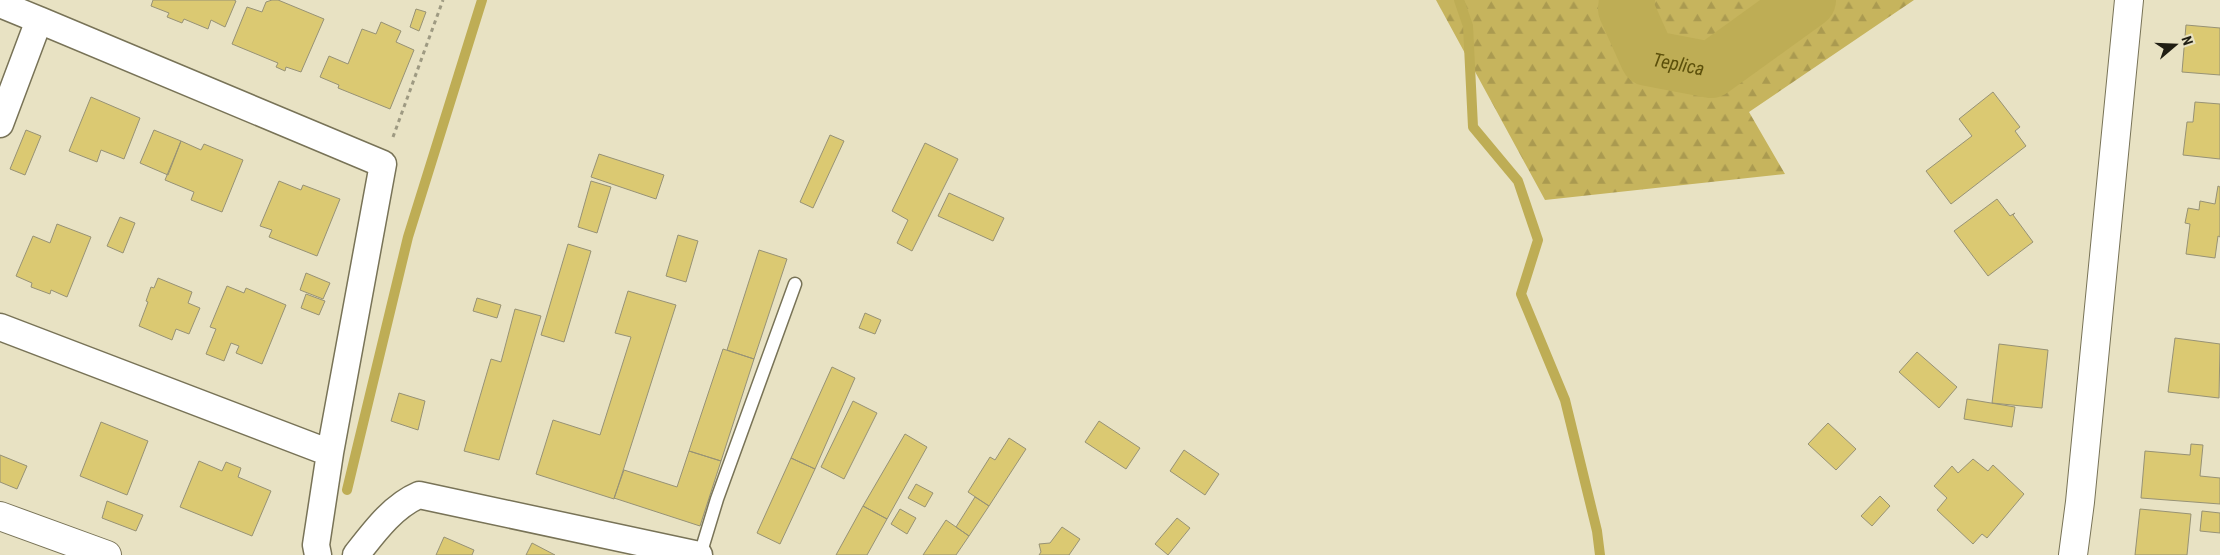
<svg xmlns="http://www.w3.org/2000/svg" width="2220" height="555" viewBox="0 0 2220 555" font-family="'Roboto Condensed',sans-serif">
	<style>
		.forest { fill: url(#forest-firs) }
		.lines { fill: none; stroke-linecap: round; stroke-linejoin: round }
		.stream { stroke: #bead55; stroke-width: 10 }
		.river { stroke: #bead55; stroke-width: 56 }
		.building { fill: #dbc972; stroke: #979275 }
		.service-casing { stroke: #787357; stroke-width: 15 }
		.minor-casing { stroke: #787357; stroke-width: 29 }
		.tertiary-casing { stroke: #787357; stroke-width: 30 }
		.path { stroke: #9e9a82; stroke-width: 3; stroke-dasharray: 4 4; stroke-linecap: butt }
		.service { stroke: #fff; stroke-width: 12 }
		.minor { stroke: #fff; stroke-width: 26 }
		.tertiary { stroke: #fff; stroke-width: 28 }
		.labels { text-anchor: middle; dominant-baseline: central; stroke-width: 4; stroke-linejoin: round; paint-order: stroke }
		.water-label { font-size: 19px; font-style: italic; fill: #5c500b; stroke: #e8e2c3 }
	</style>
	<defs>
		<pattern id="forest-firs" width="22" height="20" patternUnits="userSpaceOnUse" patternTransform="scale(1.25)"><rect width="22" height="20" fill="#c6b45d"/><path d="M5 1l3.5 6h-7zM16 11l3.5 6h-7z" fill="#aa9a50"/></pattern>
	</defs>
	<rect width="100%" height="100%" fill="#e8e2c3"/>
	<path class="forest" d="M1436,0H1914L1749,112L1785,174L1545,200Z"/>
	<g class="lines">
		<path class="stream" d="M1459,0L1468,26L1473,127L1518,181L1538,240L1521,294L1565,400L1597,531L1600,555
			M347,490L408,237L482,0"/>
		<path class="river" id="s1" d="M1627,0L1626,9L1648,58L1711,70L1808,0"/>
	</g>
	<path class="building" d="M153,0H234L236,1L225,27L211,20L208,29L184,19L182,23L167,17L169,13L151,6Z
		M272,0H278L324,19L301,72L286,67L285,71L276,67L278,63L232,44L247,7L262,12L266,2Z
		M416,9L426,12L419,31L410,27Z
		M381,22L401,31L396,42L414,50L390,109L338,88L339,85L320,77L329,56L348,64L362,29L376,34Z
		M2186,25L2220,28V75L2182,72Z
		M1993,92L2020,127L2015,131L2026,146L1951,204L1926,171L1972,136L1959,119Z
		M91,97L140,118L124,159L101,150L97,162L69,151Z
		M2195,102L2220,104V159L2183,155L2187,122H2193Z
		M26,130L41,136L25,175L10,169Z
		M154,130L181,141L168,175L140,163Z
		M830,135L844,141L813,208L800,202Z
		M181,141L201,150L204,144L243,160L222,212L191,200L194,192L165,180Z
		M925,143L958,159L912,251L897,243L908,220L892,211Z
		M599,154L664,175L656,199L591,177Z
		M279,181L301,190L303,185L340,199L317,256L269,237L272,230L260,226Z
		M591,181L611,187L597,233L578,227Z
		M2218,186L2220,187V237L2218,236L2215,258L2186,254L2190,224L2185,223L2188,208L2199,210L2200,201L2215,204Z
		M949,193L1004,218L993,241L938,216Z
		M1997,199L2010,216L2015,213L2013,215L2033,242L1988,276L1954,231Z
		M120,217L135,223L123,253L107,246Z
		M57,224L91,237L67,297L51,290L50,294L31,287L32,283L16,276L33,236L50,243Z
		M678,235L698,241L686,282L666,276Z
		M568,244L591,251L564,342L541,335Z
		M759,250L787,259L754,359L727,350Z
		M306,273L330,283L323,299L300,290Z
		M158,278L192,292L188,303L200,308L189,334L176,329L172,340L139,326L148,302L146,301L151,287L154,288Z
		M227,286L244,293L246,288L286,305L262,364L236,353L239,346L231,343L224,361L206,354L216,329L210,327Z
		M628,291L676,305L614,499L536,474L553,420L600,435L631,337L615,333Z
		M306,294L325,301L319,315L301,308Z
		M477,298L501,305L497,318L473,311Z
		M515,309L541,316L499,460L464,451L491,359L501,362Z
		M865,313L881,320L875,334L859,328Z
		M2175,338L2220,344L2219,398L2168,392Z
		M1999,344L2048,350L2042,408L1992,403Z
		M723,349L754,359L721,461L689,451Z
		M1917,352L1957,387L1939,408L1899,372Z
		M832,367L855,378L815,469L791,458Z
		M399,393L425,401L418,430L391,421Z
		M1967,399L2015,407L2012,427L1964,419Z
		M853,401L877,413L844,479L821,467Z
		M1099,421L1140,448L1126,469L1085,442Z
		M101,422L148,441L127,495L80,476Z
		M1828,423L1856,449L1836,470L1808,444Z
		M905,434L927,447L887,519L863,506Z
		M1009,438L1026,449L989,506L968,492L990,457L995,460Z
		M2191,444L2203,445L2200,476L2220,478V504L2141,498L2145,451L2190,455Z
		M1184,450L1219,474L1205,495L1170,471Z
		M689,451L721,461L700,526L614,498L624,470L677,487Z
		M0,455L27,466L17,489L0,482Z
		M791,458L815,469L780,544L757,533Z
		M1973,459L1988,471L1993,465L2024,494L1987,538L1982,534L1973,544L1937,510L1947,498L1934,486L1952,466L1958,473Z
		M199,461L222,471L226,462L241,468L238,477L271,491L252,536L180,507Z
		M916,484L933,493L925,507L908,498Z
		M1880,496L1890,506L1872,526L1861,516Z
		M975,497L989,506L969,536L956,527Z
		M107,501L143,515L136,531L102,518Z
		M863,506L887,519L867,555H836Z
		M900,509L916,518L907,534L891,524Z
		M2140,509L2191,514L2187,555H2135Z
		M2202,511L2220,513V533L2200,531Z
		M1177,518L1190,528L1168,555L1155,544Z
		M946,520L969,536L956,555H923Z
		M1062,527L1080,539L1069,555H1039L1041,552L1039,544L1050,543Z
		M444,537L474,550L472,555H436Z
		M532,543L555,555H526Z"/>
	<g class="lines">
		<g class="service-casing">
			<path id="service" d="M700,555L717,499L795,284"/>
		</g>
		<g class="minor-casing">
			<path id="minor" d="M0,4L39,20L0,124
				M39,20L383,164L330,453L316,545L318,555
				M0,327L330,453
				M356,555C374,532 393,506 419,495L699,555"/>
		</g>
		<g class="tertiary-casing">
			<path id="tertiary" d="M0,516L107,555
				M2073,555L2080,502L2129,0"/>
		</g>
		<path class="path" d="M393,137L443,0"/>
		<use href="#service" class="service"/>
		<use href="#minor" class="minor"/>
		<use href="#tertiary" class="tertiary"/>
	</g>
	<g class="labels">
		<g class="water-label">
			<text stroke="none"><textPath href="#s1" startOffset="94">Teplica</textPath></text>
		</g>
	</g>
	<g transform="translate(2175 45) rotate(71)" stroke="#e8e2c3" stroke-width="4" paint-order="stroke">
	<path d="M0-4L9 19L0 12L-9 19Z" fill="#201e13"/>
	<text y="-8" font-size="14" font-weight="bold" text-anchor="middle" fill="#201e13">N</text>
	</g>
</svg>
